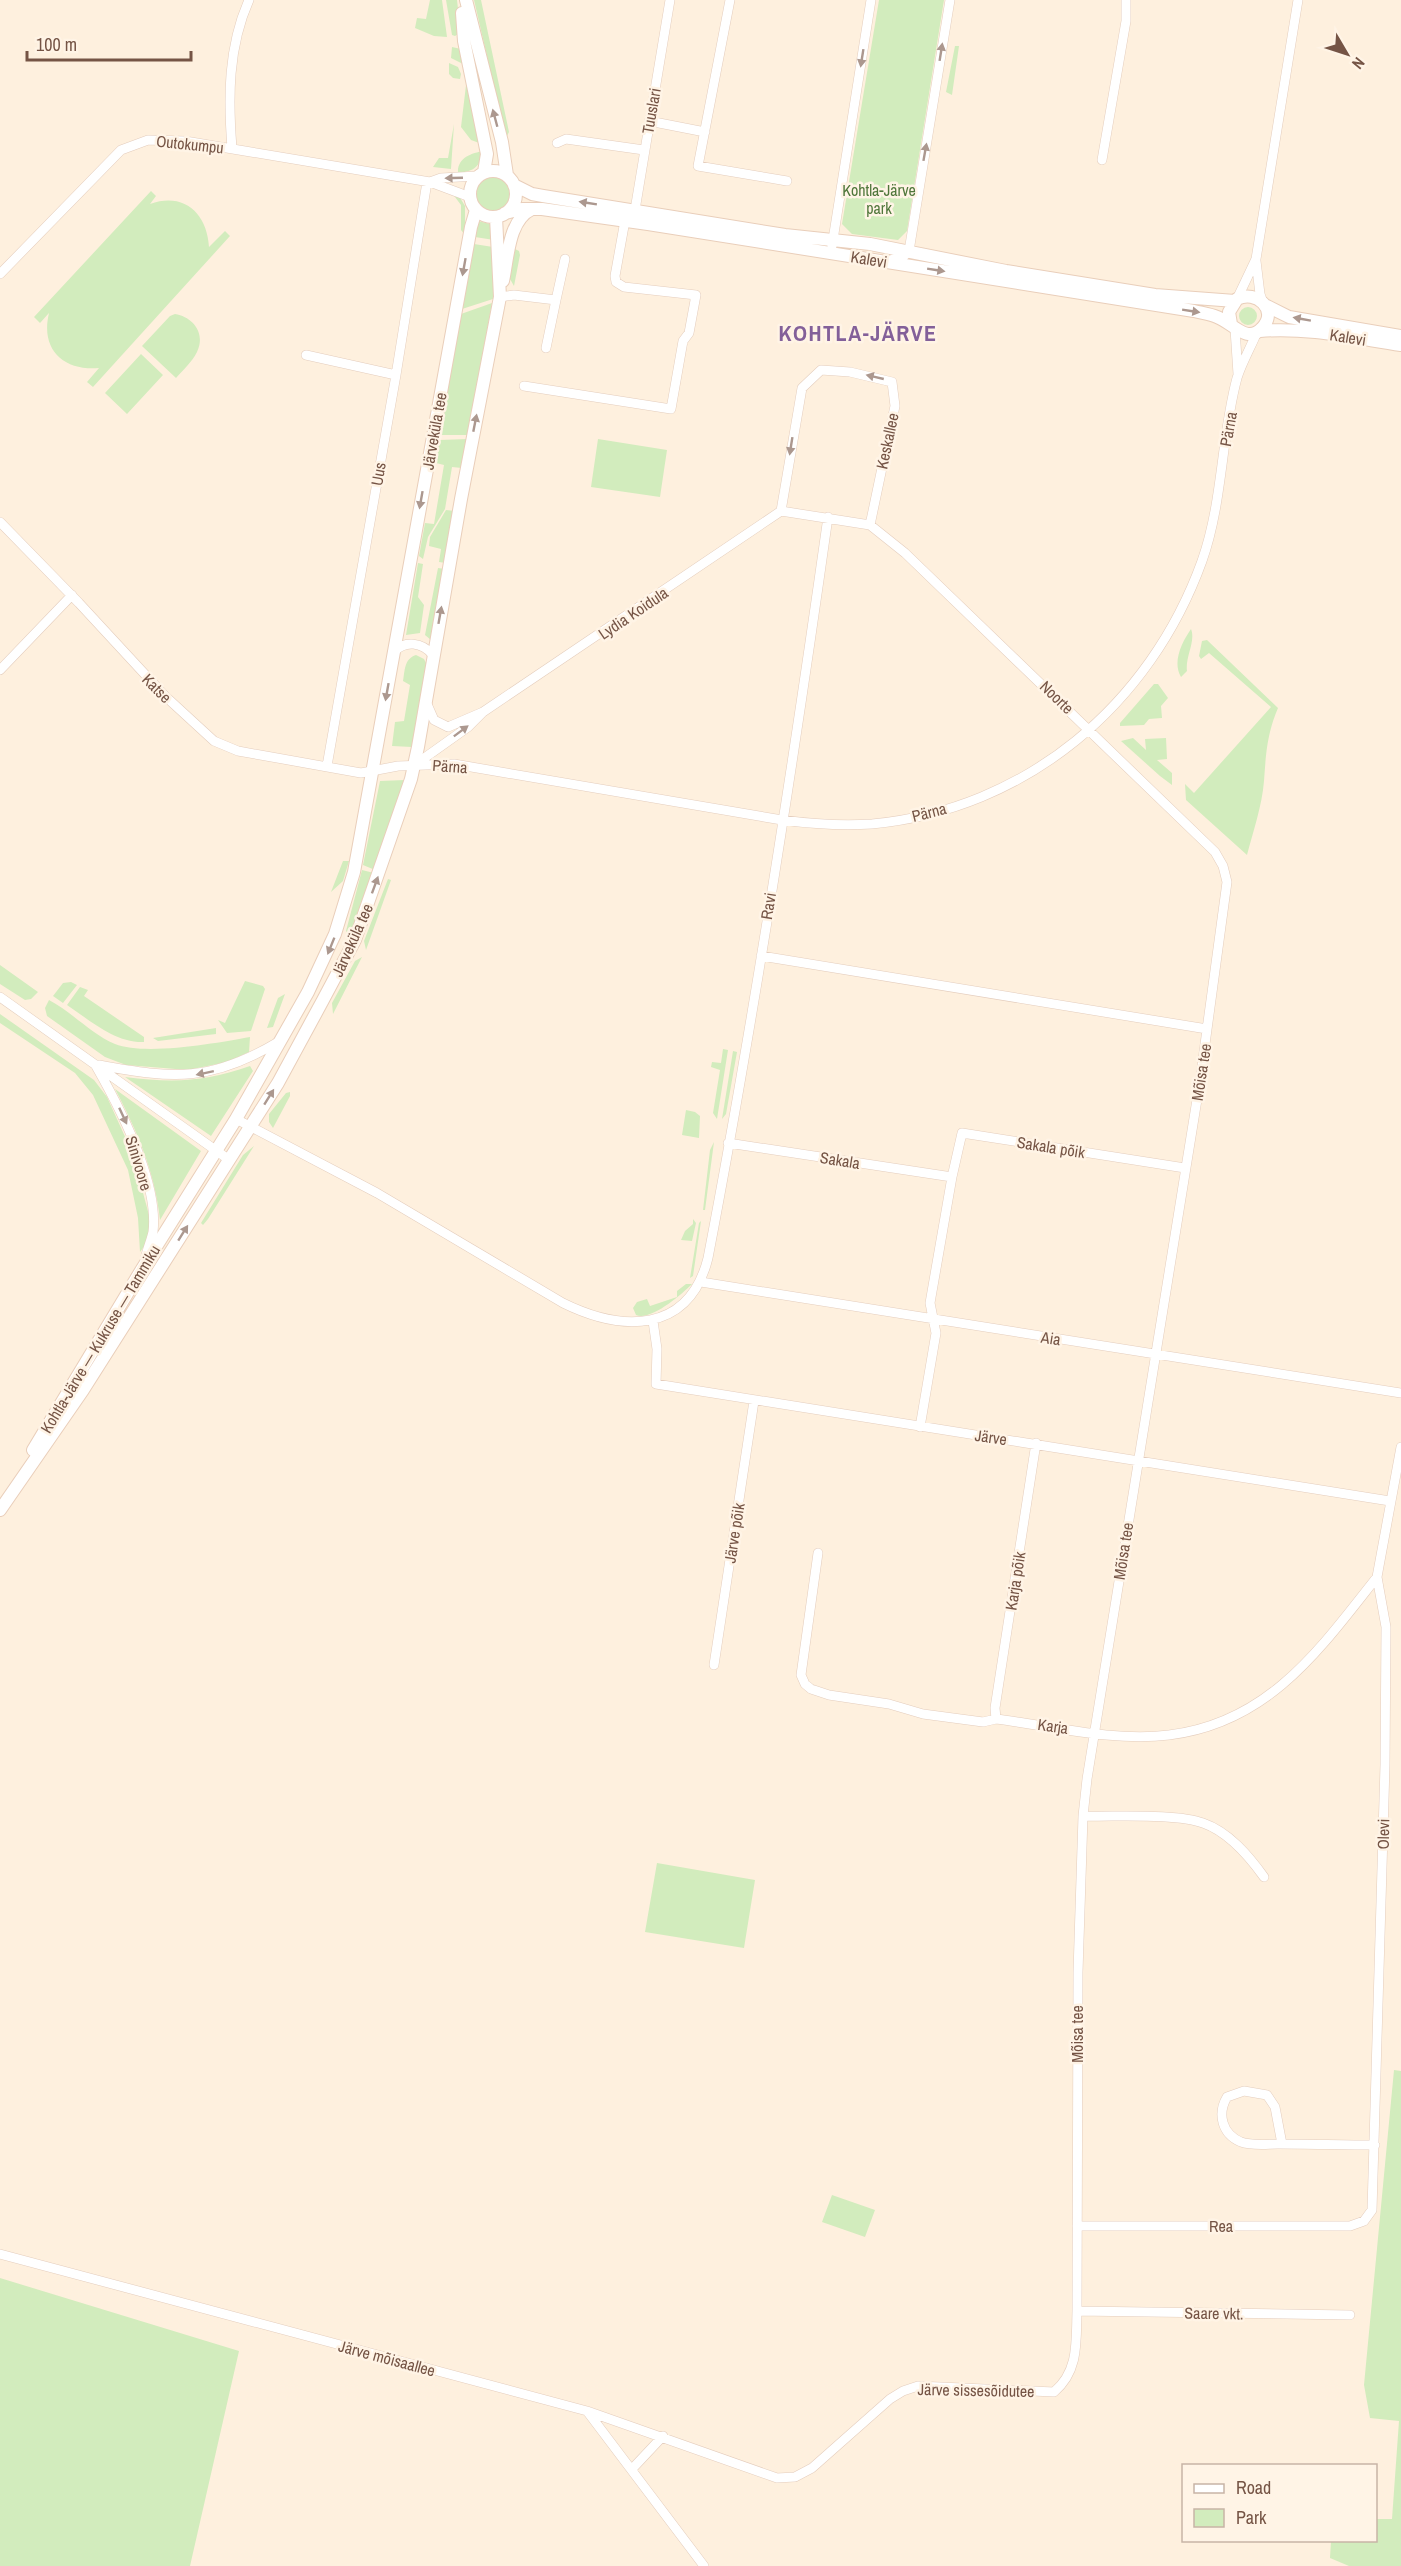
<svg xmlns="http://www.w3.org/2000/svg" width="1401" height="2566" viewBox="0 0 1401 2566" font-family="'Archivo Narrow',sans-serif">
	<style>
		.green { fill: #d2ecbd }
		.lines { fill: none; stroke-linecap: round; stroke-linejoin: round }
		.minor-casing { stroke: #e4cdbd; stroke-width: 10 }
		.secondary-casing { stroke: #e9ceba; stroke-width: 14 }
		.minor { stroke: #fff; stroke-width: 9 }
		.secondary { stroke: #fff; stroke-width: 12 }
		.oneway { fill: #ac988f }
		.labels { text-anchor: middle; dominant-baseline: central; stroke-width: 5; stroke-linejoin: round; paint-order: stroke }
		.street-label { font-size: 16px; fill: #755445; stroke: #fff4e6 }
		.park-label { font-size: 16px; fill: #4f763a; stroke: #fff4e6 }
		.district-label { font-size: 22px; font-weight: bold; letter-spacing: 1.5px; fill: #836099; stroke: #fff4e6 }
	</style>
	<rect width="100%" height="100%" fill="#fef0de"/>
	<path class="green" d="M430,0H442L447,37L434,36L415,28L417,18L426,19Z
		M446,0H457L460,26L458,34L455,36L452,35Z
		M474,0H481L509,132L506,138Z
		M879,0H944L907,231L898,240L852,234L842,224Z
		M955,46H959L952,95L946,92Z
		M452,47L461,49L482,144L471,140L461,127L467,77L463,64L451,58Z
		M449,63L458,67L461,74L460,79L453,78L449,74Z
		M454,124L451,169L433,167L439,158H448Z
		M484,151C479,167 475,171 458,173C457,158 471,153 484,151Z
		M476 194a17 17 0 1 1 34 0a17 17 0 1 1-34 0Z
		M151,191L156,196L150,204C184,192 207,213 209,247L225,231L230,236L93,387L87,382L99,368C64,371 40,350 49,313L40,323L34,317Z
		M452,193L459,196L465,206V235L461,230V205Z
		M478,221L490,224L494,240L475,237Z
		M474,244L493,247V299L462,309Z
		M515,249L519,251L520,255L514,286L510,279Z
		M492,303L468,435H440L461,314Z
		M1239 316a9 9 0 1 1 18 0a9 9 0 1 1-18 0Z
		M175,314C193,317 206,333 197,352C192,362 183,370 176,378L142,346L170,316Z
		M141,354L163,375L127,414L105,393Z
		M468,439L462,468L452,467L445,509L428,537L423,559L419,556L425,523L434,524L444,465L436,463L439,440Z
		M598,439L667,450L660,497L591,487Z
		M446,510L455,511L446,563L439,562L441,549L429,546L430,537Z
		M418,563L423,564L418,597L424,605L420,633L406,635Z
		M438,568L445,569L431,640L425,635Z
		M1191,629C1196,641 1185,657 1187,671L1181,677C1172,662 1182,642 1191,629Z
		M1207,640L1278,708C1267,734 1266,753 1264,781C1262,806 1253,832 1247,855L1186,800L1185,784L1194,793L1271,707L1209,653L1201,659L1199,656L1202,641Z
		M416,655L424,659L427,665L412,747L392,746L395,722L404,721L410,685L403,681C405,670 404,659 416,655Z
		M1154,684H1158L1168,698L1161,706L1162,718L1149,719L1144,725L1120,726V723Z
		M1133,738L1146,750L1145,739L1166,738L1167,759L1157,760L1172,773V785L1160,776L1121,741Z
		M405,780L375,870L363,865L380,781Z
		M343,861H349L343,881L331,892Z
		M362,870L374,873L352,932L348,934L346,931Z
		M388,879L391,880L366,950L364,941Z
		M362,957L333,1014L332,1003L355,961Z
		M0,965L38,992L31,999L25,1000L0,984Z
		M245,981L263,986L265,989L251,1031L227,1033L218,1020L225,1023Z
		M71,982L77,985L63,1003L53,996L63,983Z
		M80,987L88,990L84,996L144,1037V1042C115,1043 91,1021 67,1005Z
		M285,994L273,1027L267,1028L278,998Z
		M49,1000C72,1012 91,1034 115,1044C145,1056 217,1043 250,1037L249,1052L227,1062L188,1070L126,1065L105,1057L47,1016L45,1008Z
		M0,1014L94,1080L107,1097L132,1152L149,1215L150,1227L146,1244L140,1252L138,1218L128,1170L93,1095L75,1073L0,1023Z
		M216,1028V1034L158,1041L153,1038Z
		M723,1049L728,1050L717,1119L713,1113L720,1070L711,1067L712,1062L721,1063Z
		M733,1051L737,1052L726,1114L722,1119Z
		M250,1066L253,1071L211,1136L125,1077C173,1083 205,1082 250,1066Z
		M115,1089L201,1151L160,1220C155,1172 137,1131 115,1089Z
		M290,1092V1096L273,1128L269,1122V1114L286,1093Z
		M686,1110L695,1112L700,1116L699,1138L682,1135Z
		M714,1142L705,1210H703L710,1150Z
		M254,1146L208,1219L203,1225L201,1223L243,1155Z
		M693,1219L696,1223L692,1241L681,1240L685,1231L693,1224Z
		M701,1221L693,1276L690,1278L699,1223Z
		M686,1284H692C681,1295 651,1321 636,1315L633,1308L637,1302L647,1299L650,1306L677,1297V1291Z
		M657,1863L755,1880L744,1948L645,1932Z
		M1394,2070L1401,2071V2566H1349L1330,2558L1331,2541L1376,2540V2519H1392L1399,2421L1370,2418L1364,2385Z
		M832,2195L875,2210L865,2237L822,2222Z
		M0,2278L239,2351L190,2566H0Z"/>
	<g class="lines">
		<g class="minor-casing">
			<path id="minor" d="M730,0L698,166L787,181
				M649,121L705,132
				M557,143L566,139L644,150
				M232,148C228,98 228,47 249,0
				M1102,160L1126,21V0
				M430,182L441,178L477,176
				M634,216L670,0
				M832,246L871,0
				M890,260L904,256L909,251L950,0
				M1256,261L1260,294L1263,303
				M0,274L121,150L148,140L185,141L430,182L470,197
				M500,297L514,295L556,300L565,259
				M1237,299L1256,259L1298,0
				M1235,329L1238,374
				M546,348L556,300
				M306,355L396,375
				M524,386L671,409L683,341L689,333L696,295L624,287L616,282L615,276L626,215
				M781,511L802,388L821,370L850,372L892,382L895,406L870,525
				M0,522L79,603L165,696L214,741L238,751L361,773L398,766L454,764L782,820C812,824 842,826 872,824C1027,809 1150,705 1202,561C1223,502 1221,437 1237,378C1242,362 1251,347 1257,332
				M394,652C405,640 422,642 433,655
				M0,670L72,595
				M483,712L781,511
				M416,764L468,727L483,712L448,727L434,720L427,704
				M327,766L396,375L427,182
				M761,956L1207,1029
				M0,997L228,1159
				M99,1065C174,1079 211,1082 278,1042
				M96,1066C120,1108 159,1182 153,1232C151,1241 147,1250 145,1259
				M236,1119L377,1193L563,1303C622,1332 689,1334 708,1258C755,1013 793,765 828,517
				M728,1143L952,1177
				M701,1282L1401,1393
				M653,1321L657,1349L656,1384L1390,1501
				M920,1427L936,1333L930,1303L952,1177L962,1133L1185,1168
				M818,1553L801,1675L805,1684L811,1689L829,1695L889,1704L923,1714L983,1722L996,1719C1051,1726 1115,1742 1169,1735C1269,1723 1320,1649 1377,1577
				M714,1665L754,1401
				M996,1719L995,1708L1036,1443
				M1083,1816C1114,1817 1177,1813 1203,1823C1229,1832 1249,1856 1264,1877
				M1282,2144L1275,2107L1267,2095L1244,2091L1227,2097C1217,2114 1222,2134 1241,2142C1252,2146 1267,2144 1278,2144C1310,2144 1343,2145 1375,2145
				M1077,2226H1350L1364,2221L1372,2210L1385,1765L1386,1627L1377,1577L1401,1447
				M0,2254L587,2411L704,2566
				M1077,2311L1350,2315
				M587,2411L777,2478L795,2477L812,2468L890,2399L903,2391L918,2386L1054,2392C1079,2371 1076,2342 1077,2311L1078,1972L1083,1816L1087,1779L1200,1081L1227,882L1223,866L1215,852L905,553L870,525L781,511
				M632,2469L663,2436"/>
		</g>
		<g class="secondary-casing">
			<path id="secondary" d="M466,0L502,142L507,175
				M462,13L464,41L487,154L484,172
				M470 194a23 23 0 1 1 46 0a23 23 0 1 1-46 0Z
				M514,185L532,194L543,196L785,235L870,244L1006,271L1155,295L1235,301
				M505,213L522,209H542L648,224L1194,311C1202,313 1210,314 1217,317C1232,322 1247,345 1262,328C1279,310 1256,289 1237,299L1229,312L1231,324
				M503,281C508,259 508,220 532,209
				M1265,305L1289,317L1401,336
				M1260,331C1307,327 1354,338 1401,345
				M33,1450L142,1269L236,1119L308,992L335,934L354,872L471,227L476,210
				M0,1510L83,1390L250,1127L278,1083L323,1000L355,940L411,779L418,747L461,499L500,297L496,217"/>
		</g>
		<use href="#minor" class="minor"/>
		<use href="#secondary" class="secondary"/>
	</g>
	<defs><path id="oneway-solid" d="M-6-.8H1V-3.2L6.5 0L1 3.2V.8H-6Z" transform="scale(1.5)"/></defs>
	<g class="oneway">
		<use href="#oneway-solid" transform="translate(941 52) rotate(-81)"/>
		<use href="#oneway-solid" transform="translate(862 58) rotate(99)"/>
		<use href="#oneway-solid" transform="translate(495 118) rotate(-105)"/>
		<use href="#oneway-solid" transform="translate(925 152) rotate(-80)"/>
		<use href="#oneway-solid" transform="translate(454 178) rotate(178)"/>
		<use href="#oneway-solid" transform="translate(588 203) rotate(-171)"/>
		<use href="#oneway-solid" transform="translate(464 267) rotate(100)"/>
		<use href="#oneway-solid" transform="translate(936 270) rotate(9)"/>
		<use href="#oneway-solid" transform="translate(1191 311) rotate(9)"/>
		<use href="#oneway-solid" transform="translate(1302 319) rotate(-170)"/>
		<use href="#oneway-solid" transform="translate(875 377) rotate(-167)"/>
		<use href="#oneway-solid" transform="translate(475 423) rotate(-79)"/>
		<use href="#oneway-solid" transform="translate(791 446) rotate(99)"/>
		<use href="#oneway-solid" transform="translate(421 500) rotate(100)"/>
		<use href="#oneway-solid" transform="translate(440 615) rotate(-80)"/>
		<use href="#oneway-solid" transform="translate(387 692) rotate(100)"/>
		<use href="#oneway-solid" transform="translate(461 731) rotate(-37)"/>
		<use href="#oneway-solid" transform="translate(375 885) rotate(-70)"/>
		<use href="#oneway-solid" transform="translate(331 946) rotate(112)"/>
		<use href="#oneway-solid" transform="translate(205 1073) rotate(168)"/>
		<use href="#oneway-solid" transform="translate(269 1097) rotate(-58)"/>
		<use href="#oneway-solid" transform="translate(123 1116) rotate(65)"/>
		<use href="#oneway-solid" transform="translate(183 1233) rotate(-58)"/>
	</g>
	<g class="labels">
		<g class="street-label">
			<text transform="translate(651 111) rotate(-80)">Tuuslari</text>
			<text transform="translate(190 144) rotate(6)">Outokumpu</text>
			<text transform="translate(869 259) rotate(9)">Kalevi</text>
			<text transform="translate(1348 337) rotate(9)">Kalevi</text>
			<text transform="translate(1228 429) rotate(-80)">Pärna</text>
			<text transform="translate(434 431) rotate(-80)">Järveküla tee</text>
			<text transform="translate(887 441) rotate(-78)">Keskallee</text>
			<text transform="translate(378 474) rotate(-80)">Uus</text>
			<text transform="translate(633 613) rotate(-34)">Lydia Koidula</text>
			<text transform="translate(157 688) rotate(45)">Katse</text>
			<text transform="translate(1057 697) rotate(44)">Noorte</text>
			<text transform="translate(450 766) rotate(4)">Pärna</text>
			<text transform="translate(929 812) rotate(-14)">Pärna</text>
			<text transform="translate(768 906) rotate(-81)">Ravi</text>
			<text transform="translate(352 940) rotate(-66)">Järveküla tee</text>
			<text transform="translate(1201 1072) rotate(-81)">Mõisa tee</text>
			<text transform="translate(1051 1147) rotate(9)">Sakala põik</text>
			<text transform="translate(840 1160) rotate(9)">Sakala</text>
			<text transform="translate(139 1163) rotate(73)">Sinivoore</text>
			<text transform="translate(1051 1338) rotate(9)">Aia</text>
			<text transform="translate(100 1339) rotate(-59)">Kohtla-Järve — Kukruse — Tammiku</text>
			<text transform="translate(991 1437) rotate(8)">Järve</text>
			<text transform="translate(734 1533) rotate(-81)">Järve põik</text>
			<text transform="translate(1123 1551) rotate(-81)">Mõisa tee</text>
			<text transform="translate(1015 1581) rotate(-81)">Karja põik</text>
			<text transform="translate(1053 1726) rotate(8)">Karja</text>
			<text transform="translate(1383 1834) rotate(-89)">Olevi</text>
			<text transform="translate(1077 2034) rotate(-90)">Mõisa tee</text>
			<text x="1221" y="2226">Rea</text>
			<text transform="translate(1214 2313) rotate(1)">Saare vkt.</text>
			<text transform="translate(387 2358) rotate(15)">Järve mõisaallee</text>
			<text transform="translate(976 2390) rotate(1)">Järve sissesõidutee</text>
		</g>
		<g class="park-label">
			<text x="879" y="190">Kohtla-Järve<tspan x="879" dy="18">park</tspan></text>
		</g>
		<g class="district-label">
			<text x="858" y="333">KOHTLA-JÄRVE</text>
		</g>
	</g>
	<rect x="1182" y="2464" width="195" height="78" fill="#fff4e6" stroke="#c8b4a6" stroke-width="1.5"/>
	<rect x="1194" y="2484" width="30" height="9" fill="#ffffff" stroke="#c8b4a6" stroke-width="1.5"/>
	<text x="1236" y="2494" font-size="18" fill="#755445">Road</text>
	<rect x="1194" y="2509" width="30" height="18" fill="#d2ecbd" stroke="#c8b4a6" stroke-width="1.5"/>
	<text x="1236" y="2524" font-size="18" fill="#755445">Park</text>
	<g transform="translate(1347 54) rotate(129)" stroke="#fff4e6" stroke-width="4.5" paint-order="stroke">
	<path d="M0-4.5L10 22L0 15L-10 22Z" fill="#755445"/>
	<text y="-9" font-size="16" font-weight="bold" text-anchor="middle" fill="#755445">N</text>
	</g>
	<path d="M27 51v9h164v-9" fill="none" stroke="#755445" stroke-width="3"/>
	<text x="36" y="51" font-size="18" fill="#755445" stroke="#fff4e6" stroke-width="4.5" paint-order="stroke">100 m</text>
</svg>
